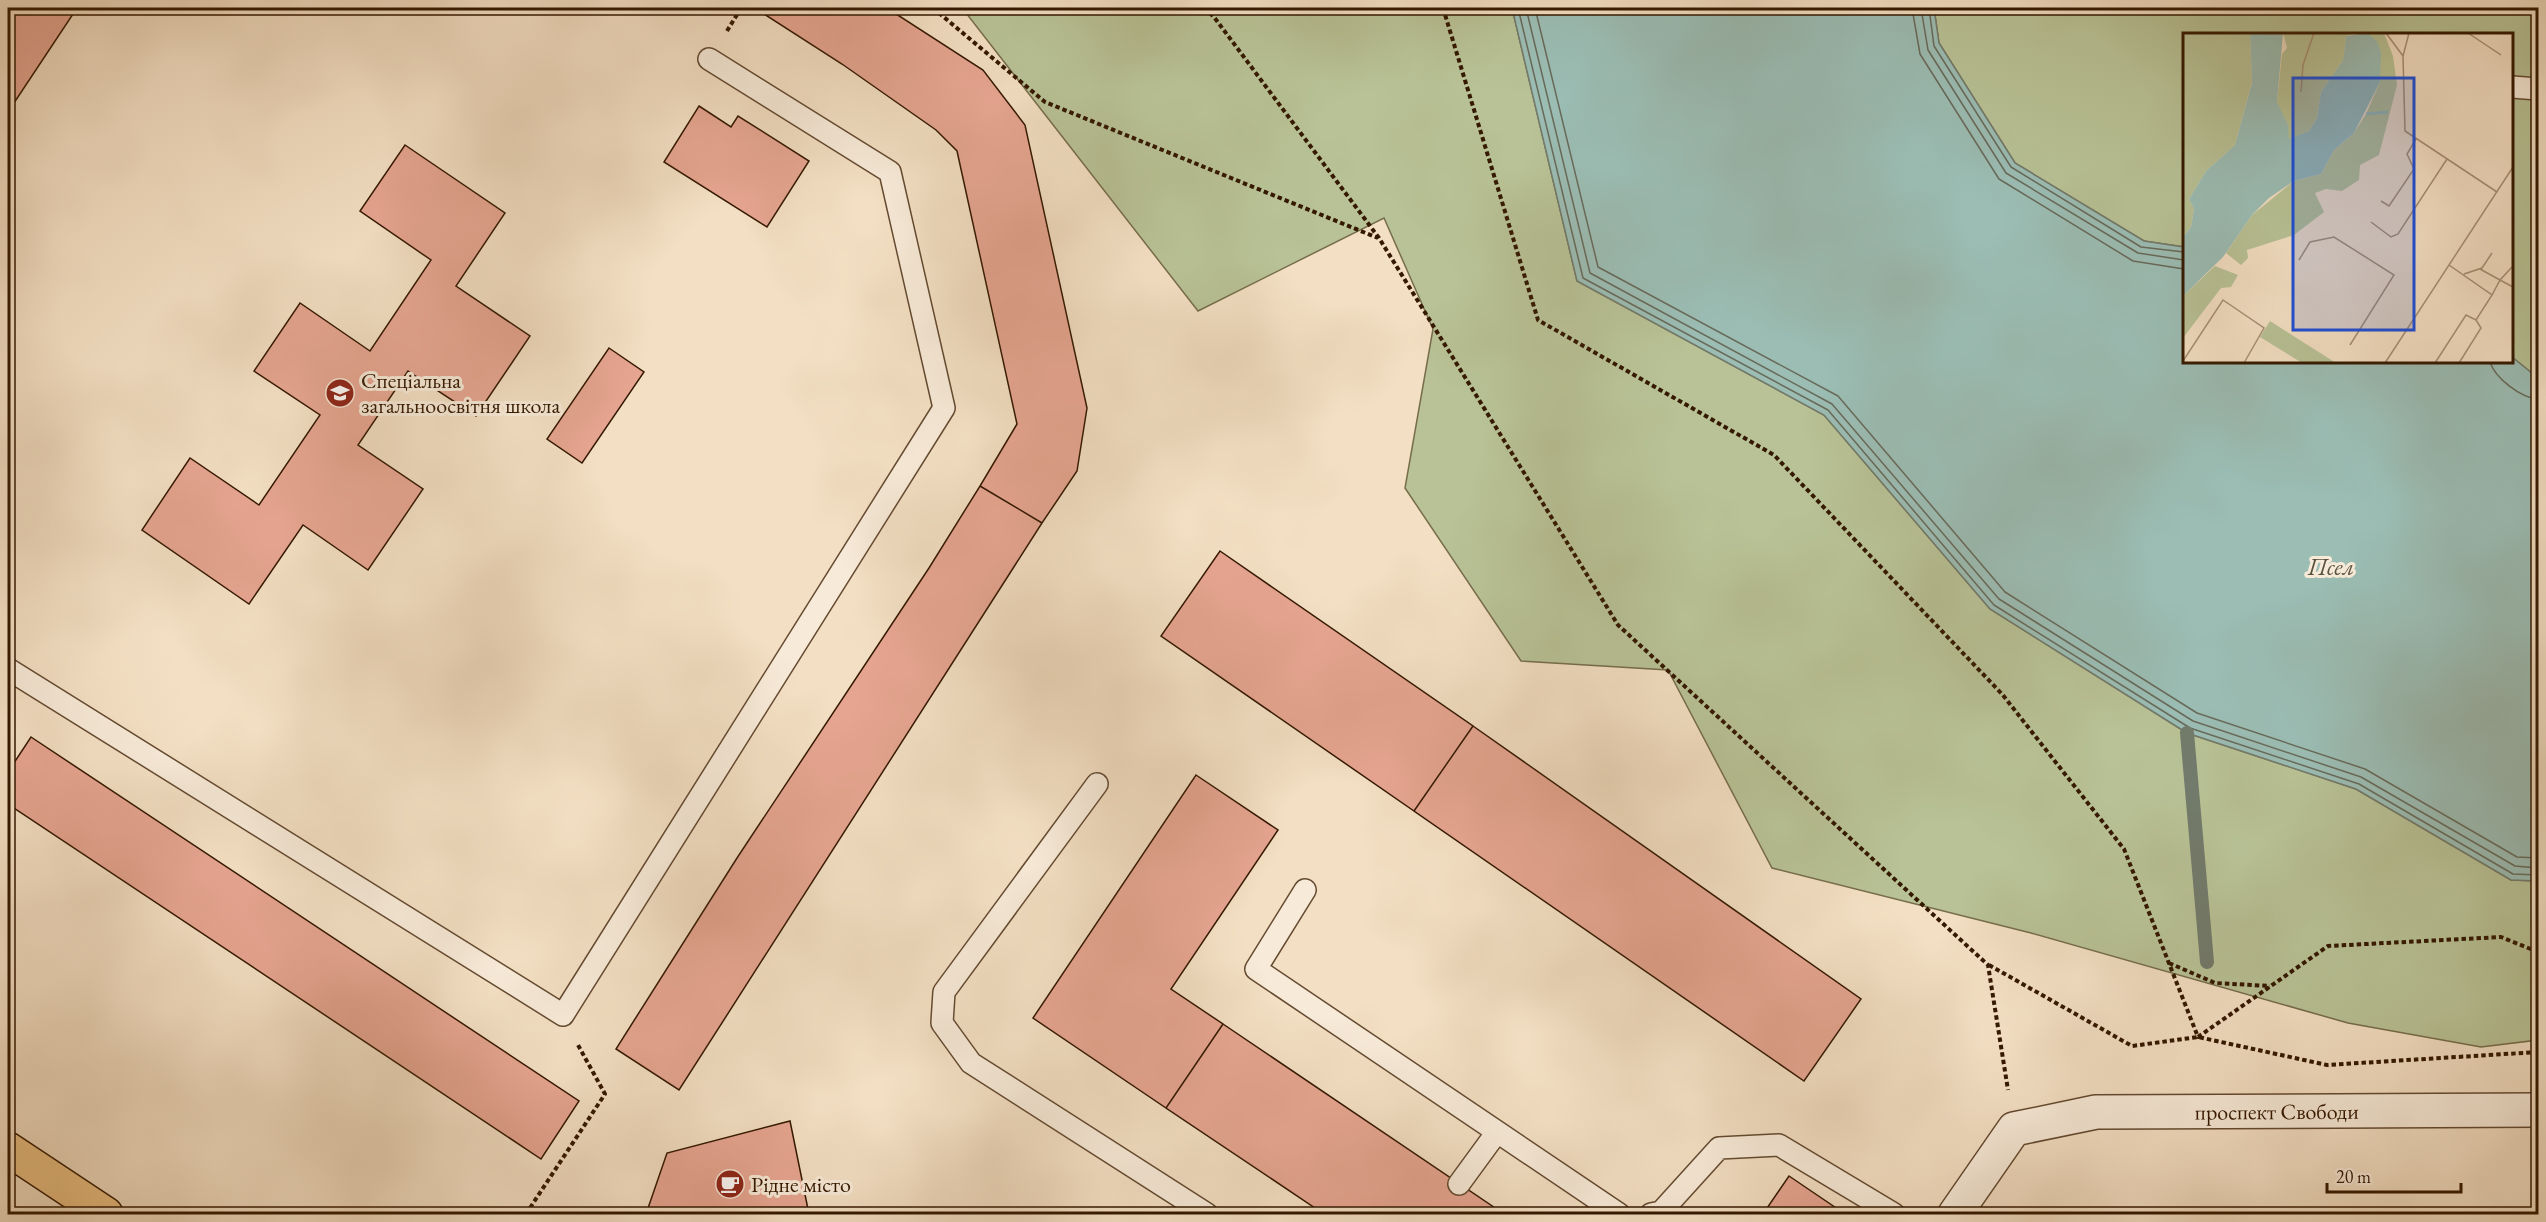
<svg xmlns="http://www.w3.org/2000/svg" width="2546" height="1222" viewBox="0 0 2546 1222" font-family="'EB Garamond',serif">
	<style>
		.green { fill: #b8c296; stroke: #766d4b; stroke-width: 1.5 }
		.water { fill: #9bbdb4; stroke: #727b6c; stroke-width: 1.5 }
		.lines { fill: none; stroke-linecap: round; stroke-linejoin: round }
		.shore { stroke: #686a5a; stroke-width: 1.5 }
		.stream { stroke: #727b6c; stroke-width: 14 }
		.building { fill: #e6a591; stroke: #341800; stroke-width: 1.5 }
		.service-casing { stroke: #644a31; stroke-width: 24 }
		.minor-casing { stroke: #644a31; stroke-width: 36 }
		.primary-casing { stroke: #341800; stroke-width: 36 }
		.path { stroke: #341800; stroke-width: 4; stroke-dasharray: 4.5 3; stroke-linecap: butt }
		.service { stroke: #f7ead8; stroke-width: 21 }
		.minor { stroke: #f7ead8; stroke-width: 33 }
		.primary { stroke: #eac082; stroke-width: 33 }
		.labels { text-anchor: middle; dominant-baseline: central; stroke-width: 6; stroke-linejoin: round; paint-order: stroke }
		.poi-label { font-size: 22px; fill: #341800; stroke: #f7ead8; text-anchor: start }
		.street-label { font-size: 22px; fill: #341800; stroke: #f7ead8 }
		.water-label { font-size: 24px; font-style: italic; fill: #58523f; stroke: #f7ead8 }
		.inset-river { fill: none; stroke: #9bbdb4; stroke-width: 3 }
		.inset-road { fill: none; stroke: #a78f75; stroke-width: 1.5 }
		.view { fill: #1d4ed8; fill-opacity: 0.15; stroke: #1d4ed8; stroke-width: 3 }
		.inset-edge { fill: none; stroke: #341800; stroke-width: 3 }
	</style>
	<rect width="100%" height="100%" fill="#f3dfc3"/>
	<filter id="stains"><feTurbulence type="fractalNoise" baseFrequency=".00333" numOctaves="4"/><feColorMatrix values="0 0 0 0 .2 0 0 0 0 .09 0 0 0 0 .02 0 0 0 .5 -.17"/></filter>
	<radialGradient id="worn" r=".72"><stop offset=".6" stop-color="#630" stop-opacity="0"/><stop offset="1" stop-color="#630" stop-opacity=".3"/></radialGradient>
	<path class="green" d="M965,8H1512L1577,281L1824,415L1990,609L2187,733L2356,789L2511,880L2538,881V1040L2481,1047L2348,1023L2031,933L1772,868L1668,670L1521,661L1405,488L1433,329L1384,218L1198,311L966,13Z
		M1934,8H2538V378L2512,357V34H2184V247L2144,241L2015,163L1939,43Z"/>
	<path class="water" d="M1512,8H1934L1939,43L2015,163L2144,241L2184,247V362H2512V357L2538,378V881L2511,880L2356,789L2187,733L1990,609L1824,415L1577,281Z"/>
	<g class="lines">
		<path class="shore" d="M1518,8L1583,278L1828,410L1994,605L2190,728L2359,784L2513,874L2538,875
			M1526,8L1590,273L1832,404L1999,599L2193,721L2361,777L2515,866L2538,868
			M1535,8L1598,267L1838,396L2005,592L2197,713L2365,769L2517,857L2538,858
			M1912,8L1920,54L1999,179L2133,261L2184,269
			M1921,8L1928,50L2006,173L2138,253L2184,260
			M1929,8L1934,46L2011,167L2141,247L2184,252
			M2490,362C2495,378 2521,398 2538,399"/>
		<path class="stream" d="M2187,733L2207,962"/>
	</g>
	<path class="building" d="M8,8H77L8,112Z
		M768,8H887L983,70L1025,125L1087,408L1077,471L1042,523L980,486L1017,424L957,151L936,130L842,64L764,14Z
		M699,106L731,127L738,116L809,161L767,227L664,162Z
		M405,145L505,213L456,286L530,336L476,416L408,371L358,445L423,489L368,570L303,525L249,604L142,530L190,458L259,505L320,415L254,371L300,303L370,351L431,260L360,211Z
		M609,348L644,372L582,463L547,439Z
		M980,486L1042,523L679,1090L616,1049L737,858L929,568Z
		M1220,551L1473,726L1414,811L1161,636Z
		M1473,726L1861,999L1804,1081L1414,811Z
		M31,737L579,1101L541,1159L8,804V772Z
		M1196,775L1278,830L1171,989L1223,1024L1166,1108L1033,1018Z
		M1223,1024L1504,1214H1324L1166,1108Z
		M790,1121L809,1214H646L667,1153Z
		M1789,1176L1845,1214H1763Z"/>
	<g class="lines">
		<g class="service-casing">
			<path id="service" d="M2512,87L2538,89
				M8,669L563,1015L944,408L890,172L709,59
				M1097,784L944,992L942,1023L971,1063L1207,1214
				M1305,890L1256,969L1619,1214
				M1459,1184L1497,1132
				M1651,1214L1661,1212L1719,1148L1779,1145L1894,1214"/>
		</g>
		<g class="minor-casing">
			<g id="minor">
				<path id="s1" d="M1955,1214L2014,1129L2096,1112L2538,1110"/>
			</g>
		</g>
		<g class="primary-casing">
			<path id="primary" d="M8,1149L106,1214"/>
		</g>
		<path class="path" d="M933,8L1045,102L1378,238
			M1204,8L1214,17L1379,238L1618,625L1988,965L2008,1090
			M1443,8L1538,320L1774,455L2002,694L2124,849L2198,1037L2328,946L2501,937L2538,952
			M727,31L741,8
			M2169,963L2215,983L2270,986
			M1989,965L2132,1046L2198,1037L2327,1065L2538,1052
			M526,1214L605,1094L578,1045"/>
		<use href="#service" class="service"/>
		<use href="#minor" class="minor"/>
		<use href="#primary" class="primary"/>
	</g>
	<defs>
		<g id="school-disc" transform="scale(1.5)"><circle r="9.5" fill="#8f2418" stroke="#f7ead8"/><path d="M0-5L7-2L0 1L-7-2ZM-4 1L0 2.5L4 1V4Q0 6-4 4Z" fill="#fff"/></g>
		<g id="cafe-disc" transform="scale(1.5)"><circle r="9.5" fill="#8f2418" stroke="#f7ead8"/><path d="M-5.5-4.5H6V0H3Q3 3.5 0 3.5H-2.5Q-5.5 3.5-5.5 0ZM3-3.2v2h1.7v-2ZM-6 4.5H4V6H-6Z" fill="#fff"/></g>
	</defs>
	<g fill-rule="evenodd">
		<use href="#school-disc" x="340" y="393"/>
		<use href="#cafe-disc" x="730" y="1184"/>
	</g>
	<g class="labels">
		<g class="poi-label">
			<text x="361" y="380">Спеціальна<tspan x="361" dy="25">загальноосвітня школа</tspan></text>
			<text x="751" y="1184">Рідне місто</text>
		</g>
		<g class="street-label">
			<text stroke="none"><textPath href="#s1" startOffset="368">проспект Свободи</textPath></text>
		</g>
		<g class="water-label">
			<text x="2331" y="566">Псел</text>
		</g>
	</g>
	<g transform="translate(2183 33)">
		<rect width="330" height="330" fill="#f3dfc3"/>
		<path d="M0,0H67L69,48L52,112L23,138L6,166L11,176L8,194L0,204ZM100,0H173L163,3L160,27L138,59L134,85L126,98L106,107L94,69L99,21L104,15ZM184,0H201L210,23L214,52L196,122L177,132L176,147L159,158L143,156L132,160L141,179L111,202L64,217L65,225L58,232L43,220L69,182L111,148L138,141L151,117L171,100L183,81L197,49ZM32,233L55,242L48,254L38,255L0,305V263ZM87,288L153,330H119L77,304Z" fill="#b8c296"/>
		<path d="M67,0H100L94,69L105,92L106,106L126,98L134,85L138,59L160,27L163,3L184,0L194,8L198,19L197,49L171,100L151,117L138,141L111,148L86,165L69,182L40,224L0,263V204L8,194L11,176L6,166L23,138L52,112L69,49Z" fill="#9bbdb4"/>
		<path class="inset-river" d="M183,81L205,79"/>
		<path class="inset-road" d="M203,0L220,23M226,0L220,23L222,98L314,159M285,0L318,22M118,59L120,32L131,0M198,168L206,173L231,136L224,121L233,106M188,189L208,204L215,201L264,126M116,227L127,209L151,204L211,242L167,312M297,236L317,247L329,234M281,241L299,235L309,220M309,262L317,247L330,254M0,328L40,267L81,295L61,330M202,330L330,134M252,330L283,282L293,287L309,262L266,232M276,330L298,295L293,287"/>
		<path class="view" d="M110,45H231V297H110Z"/>
		<rect width="330" height="330" class="inset-edge"/>
	</g>
	<rect width="2546" height="1222" fill="none" stroke="#f3dfc3" stroke-width="30"/>
	<rect x="9" y="9" width="2528" height="1204" fill="none" stroke="#341800" stroke-width="3"/>
	<rect x="15" y="15" width="2516" height="1192" fill="none" stroke="#341800" stroke-width="1.5"/>
	<path d="M2327 1183v9h134v-9" fill="none" stroke="#341800" stroke-width="3"/>
	<text x="2336" y="1183" font-size="18" fill="#341800" stroke="#f7ead8" stroke-width="4.5" paint-order="stroke">20 m</text>
	<rect width="100%" height="100%" filter="url(#stains)"/>
	<rect width="100%" height="100%" fill="url(#worn)"/>
</svg>
